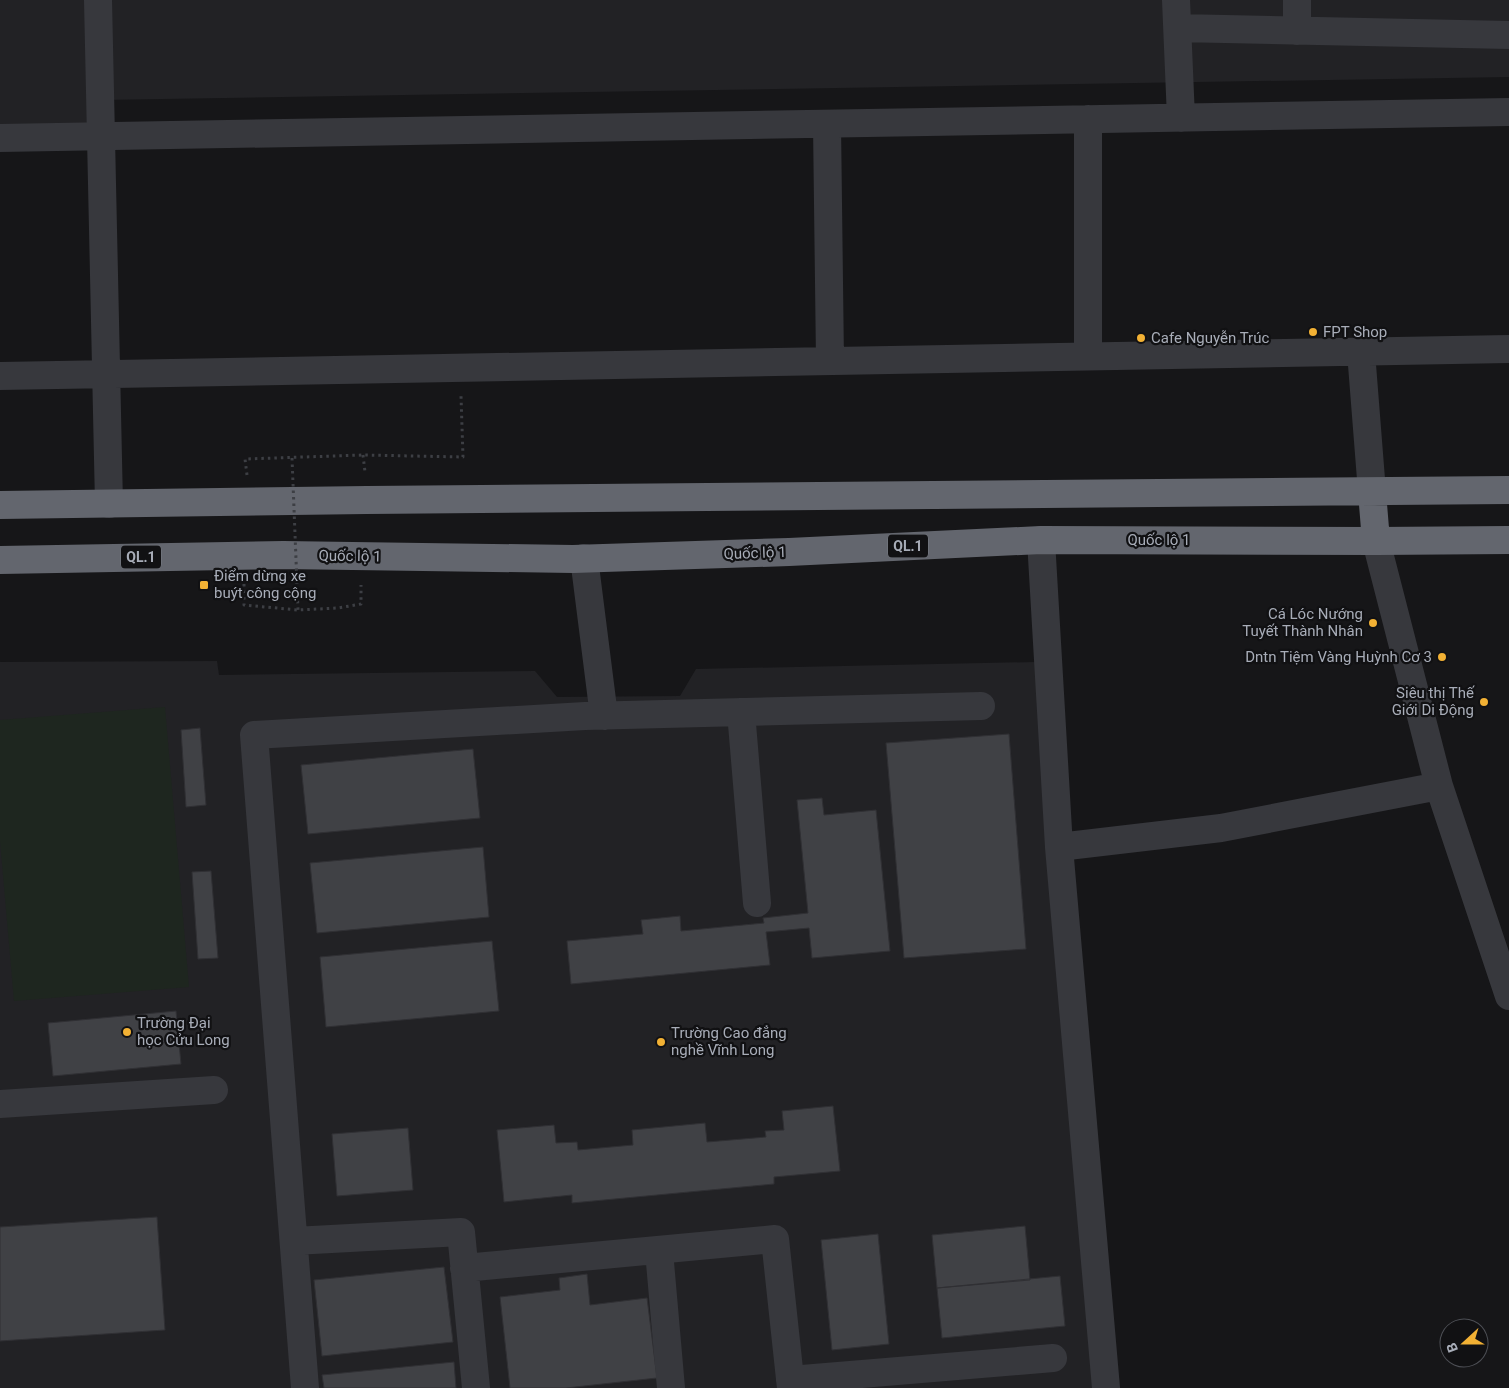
<svg xmlns="http://www.w3.org/2000/svg" width="1509" height="1388" viewBox="0 0 1509 1388" font-family="Roboto,sans-serif">
	<style>
		.built { fill: #222225 }
		.green { fill: #1e261f }
		.building { fill: #404145; stroke: #303034 }
		.lines { fill: none; stroke-linecap: round; stroke-linejoin: round }
		.path { stroke: #3d3f44; stroke-width: 3; stroke-dasharray: 2.5 4; stroke-linecap: butt }
		.minor { stroke: #37383d; stroke-width: 28 }
		.highway { stroke: #63666e; stroke-width: 28 }
		.path-bridge { stroke: #3d3f44; stroke-width: 3; stroke-dasharray: 2.5 4; stroke-linecap: butt }
		.poi-dot { fill: #f2b134; stroke: #111113; stroke-width: 2 }
		.labels { text-anchor: middle; dominant-baseline: central; stroke-width: 4.5; stroke-linejoin: round; paint-order: stroke }
		.shield { fill: #111113; stroke: #7b7e86; stroke-width: 1 }
		.shield-label { font-size: 14px; font-weight: bold; fill: #a8adb8 }
		.poi-label { font-size: 15px; fill: #a8adb8; stroke: #111113; text-anchor: start }
		.street-label { font-size: 15px; fill: #a8adb8; stroke: #111113 }
	</style>
	<rect width="100%" height="100%" fill="#161618"/>
	<path class="built" d="M0,0H1509V77L101,100V136L0,138Z
		M217,661L219,675L535,671L557,697L680,696L696,669L1035,662L1095,1388H0V662Z"/>
	<path class="green" d="M165,707L189,987L14,1001L0,841V720Z"/>
	<path class="building" d="M200,728L206,805L186,807L181,730Z
		M1009,734L1026,949L904,958L886,743Z
		M473,749L480,818L308,834L301,765Z
		M822,798L824,815L876,810L890,951L812,958L809,928L766,932L770,965L571,984L567,941L643,934L641,920L680,916L681,931L764,923L763,918L808,913L797,800Z
		M483,847L489,917L317,933L310,863Z
		M211,871L218,958L198,959L192,872Z
		M492,941L499,1011L326,1027L320,957Z
		M176,1011L181,1064L53,1076L48,1023Z
		M833,1106L840,1171L774,1177V1184L572,1203V1195L504,1202L497,1130L554,1125L556,1143L577,1142L578,1150L633,1145L632,1130L705,1123L707,1142L766,1137L765,1131L784,1130L782,1111Z
		M408,1128L413,1190L337,1196L332,1134Z
		M157,1217L165,1330L0,1341V1227Z
		M1025,1226L1030,1280L937,1288L932,1235Z
		M878,1234L889,1344L832,1350L821,1240Z
		M444,1267L453,1342L322,1356L314,1280Z
		M587,1274L590,1305L647,1298L657,1378L566,1388H510L500,1297L560,1290L559,1278Z
		M1060,1276L1065,1326L942,1338L937,1288Z
		M454,1362L456,1388H324L322,1375Z"/>
	<g class="lines">
		<path class="path" d="M363,455L365,472
			M247,475L245,459L363,455L463,457L461,396
			M244,584V605L298,610L338,608L361,604V585"/>
		<path class="minor" d="M98,0L109,504
			M1176,0L1181,118
			M1297,0V31
			M1178,28L1509,35
			M1088,119V356
			M827,124L830,361
			M0,138L1509,112
			M1361,352L1372,492
			M0,376L1509,349
			M1041,540L1059,847L1106,1388
			M1376,541L1439,786L1509,996
			M584,558L604,716
			M741,712L757,903
			M1059,847L1221,828L1439,786
			M0,1104L214,1090
			M294,1241L461,1232L476,1388
			M659,1251L671,1388
			M464,1268L775,1239L791,1388
			M790,1380L1053,1358
			M305,1388L254,735L585,716L981,706"/>
		<path class="highway" d="M1372,492L1376,541
			M0,505L367,500L1509,490
			M0,560L283,555L573,559L789,552L1041,540L1376,541L1509,540"/>
		<path class="path-bridge" d="M292,458L298,610"/>
	</g>
	<g class="poi-dot">
		<circle cx="1313" cy="332" r="5"/>
		<circle cx="1141" cy="338" r="5"/>
		<rect x="199" y="580" width="10" height="10" rx="2.5"/>
		<circle cx="1373" cy="623" r="5"/>
		<circle cx="1442" cy="657" r="5"/>
		<circle cx="1484" cy="702" r="5"/>
		<circle cx="127" cy="1032" r="5"/>
		<circle cx="661" cy="1042" r="5"/>
	</g>
	<g class="labels">
		<g class="shield">
			<rect x="888" y="534.5" width="40" height="23" rx="4"/>
			<rect x="121" y="545.5" width="40" height="23" rx="4"/>
		</g>
		<g class="shield-label">
			<text x="908" y="546">QL.1</text>
			<text x="141" y="557">QL.1</text>
		</g>
		<g class="poi-label">
			<text x="1323" y="332">FPT Shop</text>
			<text x="1151" y="338">Cafe Nguyễn Trúc</text>
			<text x="214" y="576">Điểm dừng xe<tspan x="214" dy="17">buýt công cộng</tspan></text>
			<text x="1363" y="614" text-anchor="end">Cá Lóc Nướng<tspan x="1363" dy="17">Tuyết Thành Nhân</tspan></text>
			<text x="1432" y="657" text-anchor="end">Dntn Tiệm Vàng Huỳnh Cơ 3</text>
			<text x="1474" y="693" text-anchor="end">Siêu thị Thế<tspan x="1474" dy="17">Giới Di Động</tspan></text>
			<text x="137" y="1023">Trường Đại<tspan x="137" dy="17">học Cửu Long</tspan></text>
			<text x="671" y="1033">Trường Cao đẳng<tspan x="671" dy="17">nghề Vĩnh Long</tspan></text>
		</g>
		<g class="street-label">
			<text x="1159" y="540">Quốc lộ 1</text>
			<text transform="translate(755 553) rotate(-2)">Quốc lộ 1</text>
			<text transform="translate(350 556) rotate(1)">Quốc lộ 1</text>
		</g>
	</g>
	<g transform="translate(1464 1343) rotate(249)"><circle r="24" fill="#111113" stroke="#4d4f55"/>
	<path d="M0-4L9 19L0 12L-9 19Z" fill="#f2b134"/>
	<text y="-8" font-size="14" font-weight="bold" text-anchor="middle" fill="#a8adb8">B</text>
	</g>
</svg>
